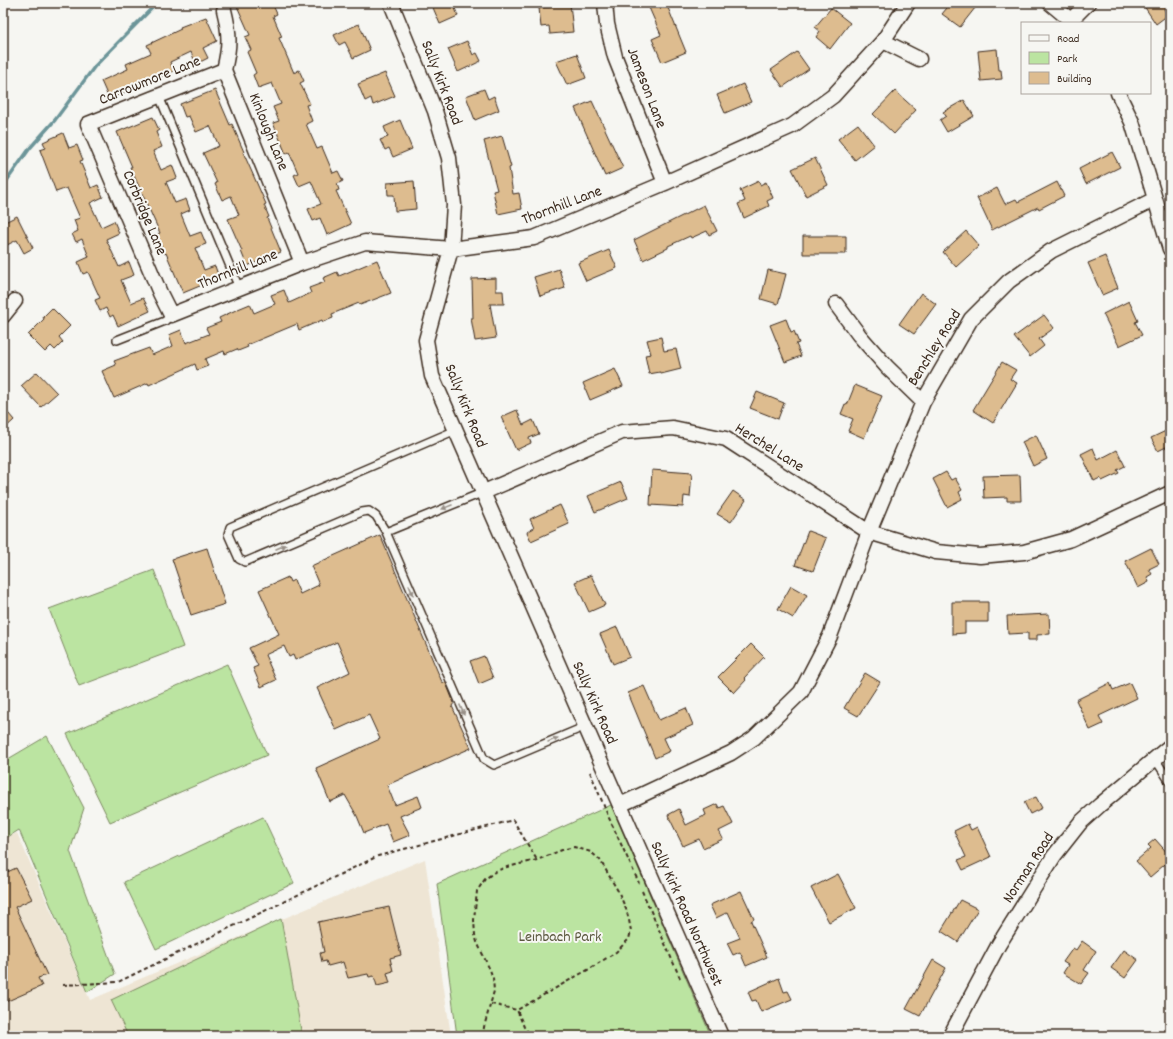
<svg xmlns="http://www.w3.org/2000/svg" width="1173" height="1039" viewBox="0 0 1173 1039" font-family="Dekko,sans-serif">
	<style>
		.built { fill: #eee5d4 }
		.green { fill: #bbe4a1; stroke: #7b8760 }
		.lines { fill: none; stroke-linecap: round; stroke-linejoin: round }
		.stream { stroke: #6c9599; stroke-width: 3.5 }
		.building { fill: #ddbc8f; stroke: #3b2a1e }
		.lane-casing { stroke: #3b2a1e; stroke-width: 10 }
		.street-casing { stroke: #3b2a1e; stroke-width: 17 }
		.path { stroke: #3b2a1e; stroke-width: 2; stroke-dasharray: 4 3; stroke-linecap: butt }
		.lane { stroke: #f6f6f2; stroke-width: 7 }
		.street { stroke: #f6f6f2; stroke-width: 14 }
		.oneway { fill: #989088 }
		.labels { text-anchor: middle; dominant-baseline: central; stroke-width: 4; stroke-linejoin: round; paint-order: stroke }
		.street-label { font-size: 16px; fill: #3b2a1e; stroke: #f6f6f2 }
		.park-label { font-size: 16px; fill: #5b583f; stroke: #f6f6f2 }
	</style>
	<rect width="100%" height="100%" fill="#f6f6f2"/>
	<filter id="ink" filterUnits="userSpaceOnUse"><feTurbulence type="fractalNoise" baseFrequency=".025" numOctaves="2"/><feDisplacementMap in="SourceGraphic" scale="8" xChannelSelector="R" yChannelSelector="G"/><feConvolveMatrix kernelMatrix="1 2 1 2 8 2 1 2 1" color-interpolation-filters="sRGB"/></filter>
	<g filter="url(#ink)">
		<path class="built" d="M17,833L90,1000L425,859L451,1036H3V839Z"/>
		<path class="green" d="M154,570L183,647L79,686L49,609Z
			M227,664L267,755L110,822L67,734Z
			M47,736L84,808L70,851L115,974L87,992L19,830L3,840V762Z
			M611,805L711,1036H457L437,884Z
			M263,817L294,883L156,949L124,882Z
			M281,919L302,1036H128L111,1000Z"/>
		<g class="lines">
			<path class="stream" d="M3,186L30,148L55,120L95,66L157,3"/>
		</g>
		<path class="building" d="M243,3H272L277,14L273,16L282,37L279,38L294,73L299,70L304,81L300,83L310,104L306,105L312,121L306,124L317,149L322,147L333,173L338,171L343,181L337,184L339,190L336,191L351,224L327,235L320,218L313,221L308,209L321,204L311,181L299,186L294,175L298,173L289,152L286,154L273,123L279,121L273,107L281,104L272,83L258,88L253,75L256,73L247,52L251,50L245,37L250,35L237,6Z
			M431,3H453L458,16L440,24Z
			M549,3H570L573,32L550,34L549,26L541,27L539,8L550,7Z
			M647,3H666L686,52L662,62L652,39L661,35Z
			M951,3H979L960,27L942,14Z
			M1142,3H1170V5L1164,9L1168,15L1156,24Z
			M831,8L850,23L830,49L816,37L820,31L815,27Z
			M206,17L217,41L203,48L208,58L196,64L191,52L170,62L174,71L109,99L101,81L128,69L126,64L151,53L147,45L181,29L180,27Z
			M359,24L370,50L353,58L345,42L339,45L334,35Z
			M467,41L473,55L477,53L481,61L458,72L448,49Z
			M997,49L999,70H1001L1002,79L981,81L978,51Z
			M797,52L809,69L783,87L771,70Z
			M577,54L586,78L567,85L556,61Z
			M385,73L395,96L373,105L371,98L365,101L358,84Z
			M743,84L751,102L725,113L717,95Z
			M484,89L488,99L494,96L499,110L475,120L466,96Z
			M215,90L230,125L232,124L244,152H243L266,204L264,205L269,217L267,218L281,252L247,266L241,251H242L228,219L239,215L231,196L222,200L215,184L217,183L203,153L219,146L210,126L196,132L189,116L185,117L180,104Z
			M895,91L916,110L894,134L873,114Z
			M964,100L974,116L947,132L940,120L946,116L943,112Z
			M592,101L623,168L605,176L575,108Z
			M153,117L159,130L156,132L162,147L153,151L161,170L172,165L177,178L166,182L175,203L186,199L190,210L181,214L190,236L201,232L206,244L195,248L204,270L215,266L219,278L183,293L166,253L165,254L156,235L160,233L130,167H132L117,132Z
			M400,120L412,149L393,157L389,148L385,150L380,140L388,137L384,127Z
			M858,124L874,145L855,160L838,139Z
			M63,133L69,148L77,145L83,160L80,161L91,188L98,185L103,197L90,203L101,227L114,221L119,233L106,239L119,267L129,262L134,275L121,280L131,303L143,298L150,311L118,326L113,315L110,317L106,308L100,311L95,300L100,298L88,272L83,274L78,262L89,257L82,239L76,242L72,234L78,231L74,220L80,218L67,188L56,192L40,150L46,148L43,142Z
			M502,136L511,167L509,168L513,194L519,193L522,209L498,214L493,191L497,190L484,141Z
			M1112,152L1120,167L1086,184L1079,169Z
			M815,158L828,185L806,196L792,169Z
			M414,181L416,209L395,211L394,195H388L387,183Z
			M759,181L760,185L766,182L773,198L767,201L769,206L744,218L738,204L745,201L740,190Z
			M1057,182L1064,196L1039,209L1038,207L992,230L977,198L997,188L1005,204L1016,199L1018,202Z
			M704,205L717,231L709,235L707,231L691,238L690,236L668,246V248L643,260L634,240Z
			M17,216L33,248L24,253L17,240L3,247V223Z
			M966,231L979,246L956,267L943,252Z
			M803,236H846V254H803Z
			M609,250L617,268L586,281L578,263Z
			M1105,256L1118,288L1102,295L1088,263Z
			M377,260L391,293L360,305L359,303L332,314L333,318L323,322L322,320L299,330L297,324L247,345L248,347L238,351L237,349L225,354L224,351L205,359L208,366L197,370L195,364L149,385L148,383L114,398L102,371L116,365L114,361L149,348L152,355L173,346L169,335L181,330L186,343L209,334L206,328L221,322L219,318L238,309L250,304L254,313L275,304L271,295L284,290L289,303L311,293L309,288L325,282L323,278L337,272L339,276Z
			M559,269L565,288L540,296L534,277Z
			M768,270L786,274L778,304L761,299Z
			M496,278V291H503L504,304H490L496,338L475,341L471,318H473L472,279Z
			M921,293L936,304L914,334L899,324Z
			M1129,301L1138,321L1135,322L1142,335L1119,346L1103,314Z
			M52,308L70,326L59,337L63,342L55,350L51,346L45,352L28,335L44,319L43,317Z
			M1044,315L1054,328L1039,339L1044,346L1030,357L1014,337Z
			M786,319L791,332L794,331L799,343L796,344L801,356L785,362L770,325Z
			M661,337L664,351L676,349L681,369L661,374L660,372L649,374L645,355L651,354L647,340Z
			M1002,362L1016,370L1010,379L1017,383L993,423L973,410Z
			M615,369L623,386L590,400L583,383Z
			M37,372L57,393L41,407L21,386Z
			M855,385L882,396L864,438L848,431L853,419L841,414L845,404L847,405Z
			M757,392L784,403L778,419L750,408Z
			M3,407L14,420L3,430Z
			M517,410L523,425L533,420L539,434L529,438L531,443L516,450L501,417Z
			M1170,429V445L1158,451L1151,438Z
			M1036,435L1047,459L1033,466L1022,442Z
			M1093,448L1098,460L1117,450L1125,466L1117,470L1119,473L1102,481L1100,478L1094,481L1081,454Z
			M652,470L692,473L690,497L684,496L683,507L650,505Z
			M946,472L951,480L955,478L962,490L959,492L962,499L947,507L933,479Z
			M1020,475L1021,501H1007V497L984,498L983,476Z
			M621,482L628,498L595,512L588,496Z
			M733,491L746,500L731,522L717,514Z
			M560,505L569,524L531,541L527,532L534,528L530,519Z
			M808,531L826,538L813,571L795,565Z
			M380,535L442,682L446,683L454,703L452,706L471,748L387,785L395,805L418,796L422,807L400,816L410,835L393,842L386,824L364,833L357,816L345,795L330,802L316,768L380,739L369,715L336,730L317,688L350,672L337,642L295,660L293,655L289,657L284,646L265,655L276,680L261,687L253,668L258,666L249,648L279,634L259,590L288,577L290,582L294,580L300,594L319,585L311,566Z
			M207,548L225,604L191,615L172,559Z
			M1151,548L1159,564L1149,569L1152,574L1147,577L1149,582L1138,588L1125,561Z
			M591,575L605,605L589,612L575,582Z
			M791,586L807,595L793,618L778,609Z
			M952,602H988V622H965V633L952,634Z
			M1049,614L1050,634L1037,635V640H1028V633L1008,634L1007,616Z
			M617,627L630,657L613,664L600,634Z
			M751,644L764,657L744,678L746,680L734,693L718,677Z
			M484,656L493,678L479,684L470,661Z
			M865,673L880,682L858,716L844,708Z
			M1110,683L1113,690L1130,683L1137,698L1099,716L1103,724L1090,730L1076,700Z
			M644,686L659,720L686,708L693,725L664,738L670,751L655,758L628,693Z
			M1036,797L1042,808L1030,814L1024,802Z
			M717,804L719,808L724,806L733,824L719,831L723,839L703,848L699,839L683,846L668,815L679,809L686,825L706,815L704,810Z
			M968,824L971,830L977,827L991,857L963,870L958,860L966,857L954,831Z
			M1155,839L1170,856V860L1150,877L1136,861L1151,848L1148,845Z
			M16,868L32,899L15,907L47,975L38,978L42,986L3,1003V874Z
			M838,874L856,908L829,922L811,888Z
			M741,891L754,919L751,921L767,957L746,966L740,952L733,955L727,943L740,938L728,912L716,918L710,905Z
			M960,900L978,909L958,942L941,931Z
			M389,907L401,955L390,958L393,971L387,973L390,983L377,986L374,976L369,977L368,974L348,978L343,962L328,966L326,961L322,962L320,953L324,952L318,922Z
			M1082,941L1096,951L1084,970L1089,973L1081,984L1063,973L1068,965L1063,962L1073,948L1076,950Z
			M1124,950L1138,960L1125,978L1111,968Z
			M933,960L946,968L920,1016L906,1009Z
			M779,978L784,992L788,991L792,999L761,1012L756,1000L752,1001L748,992Z"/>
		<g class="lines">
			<g class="lane-casing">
				<path id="lane" d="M159,96L239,288
					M117,340L165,321L171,315
					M484,492L386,532L484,759L494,765L586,726
					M386,532L376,516L369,511L362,512L245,562L239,559L228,534L230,527L456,430
					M1155,759L1170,782"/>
			</g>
			<g class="street-casing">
				<path id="street" d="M391,3L435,111L449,158L454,205L451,249L426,340L432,376L721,1036
					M605,3L607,24L615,57L665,183
					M1050,3L1074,23
					M224,10C230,34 230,46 224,70L302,263
					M1071,20L1088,3
					M883,41L919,59
					M224,70L88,124L160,293L171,315L302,263L365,242L451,249L534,238L665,183L792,126L833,96L883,41L908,3
					M1118,93L1132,122L1170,249
					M836,304L859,335L887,367L923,402
					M3,316L15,301
					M484,492L622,432L673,428L726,439L869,532L936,552L980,556L1024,552L1071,539L1170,493
					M620,805L731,753L754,738L801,692L830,636L869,532L923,402L971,319L1009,281L1051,251L1155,199
					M950,1036L999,944L1054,856L1080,823L1100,805L1170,746"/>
			</g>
			<path class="path" d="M590,772L609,818L639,883
				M642,891L680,978
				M63,985L118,982L378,856L513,820L537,860
				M491,1004L517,1010L524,1027L531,1036
				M483,1036L484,1027L494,991L493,978L490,970L477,942L475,935L474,920L477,891L485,879L496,871L507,867L537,860L562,850L574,847L591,852L600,860L618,891L626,909L629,920L631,931L629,939L616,952L591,968L517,1010"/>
			<use href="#lane" class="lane"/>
			<use href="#street" class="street"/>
		</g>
		<defs><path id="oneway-solid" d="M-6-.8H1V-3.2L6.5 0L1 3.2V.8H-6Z"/></defs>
		<g class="oneway">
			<use href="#oneway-solid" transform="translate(447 507) rotate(158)"/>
			<use href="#oneway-solid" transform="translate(281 547) rotate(-23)"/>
			<use href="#oneway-solid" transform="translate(411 590) rotate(67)"/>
			<use href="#oneway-solid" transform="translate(462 710) rotate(67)"/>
			<use href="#oneway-solid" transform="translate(553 740) rotate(-23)"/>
		</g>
	</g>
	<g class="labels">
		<g class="street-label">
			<text transform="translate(150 81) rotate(-22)">Carrowmore Lane</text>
			<text transform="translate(441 83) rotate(69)">Sally Kirk Road</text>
			<text transform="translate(646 88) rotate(69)">Jameson Lane</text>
			<text transform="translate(268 132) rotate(68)">Kinlough Lane</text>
			<text transform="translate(562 206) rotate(-21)">Thornhill Lane</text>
			<text transform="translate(144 213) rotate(67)">Corbridge Lane</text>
			<text transform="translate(238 270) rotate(-22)">Thornhill Lane</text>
			<text transform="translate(935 348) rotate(-58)">Benchley Road</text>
			<text transform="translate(465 406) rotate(68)">Sally Kirk Road</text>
			<text transform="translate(769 448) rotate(32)">Herchel Lane</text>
			<text transform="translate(594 703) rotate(66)">Sally Kirk Road</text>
			<text transform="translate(1029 868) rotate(-57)">Norman Road</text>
			<text transform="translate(686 914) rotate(66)">Sally Kirk Road Northwest</text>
		</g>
		<g class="park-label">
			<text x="560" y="937">Leinbach Park</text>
		</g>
	</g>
	<rect width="1173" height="1039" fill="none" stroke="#f6f6f2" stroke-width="16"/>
	<rect x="8" y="8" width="1157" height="1023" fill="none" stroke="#3b2a1e" stroke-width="1.5" filter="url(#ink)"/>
	<rect x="1021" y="22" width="130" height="72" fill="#f6f6f2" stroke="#aba49d"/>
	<rect x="1029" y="35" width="20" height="6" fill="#f6f6f2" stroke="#aba49d"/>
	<text x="1057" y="42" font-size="12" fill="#3b2a1e">Road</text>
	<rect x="1029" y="52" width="20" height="12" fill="#bbe4a1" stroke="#aba49d"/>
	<text x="1057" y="62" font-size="12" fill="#3b2a1e">Park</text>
	<rect x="1029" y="72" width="20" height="12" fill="#ddbc8f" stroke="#aba49d"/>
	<text x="1057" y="82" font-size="12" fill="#3b2a1e">Building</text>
</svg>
